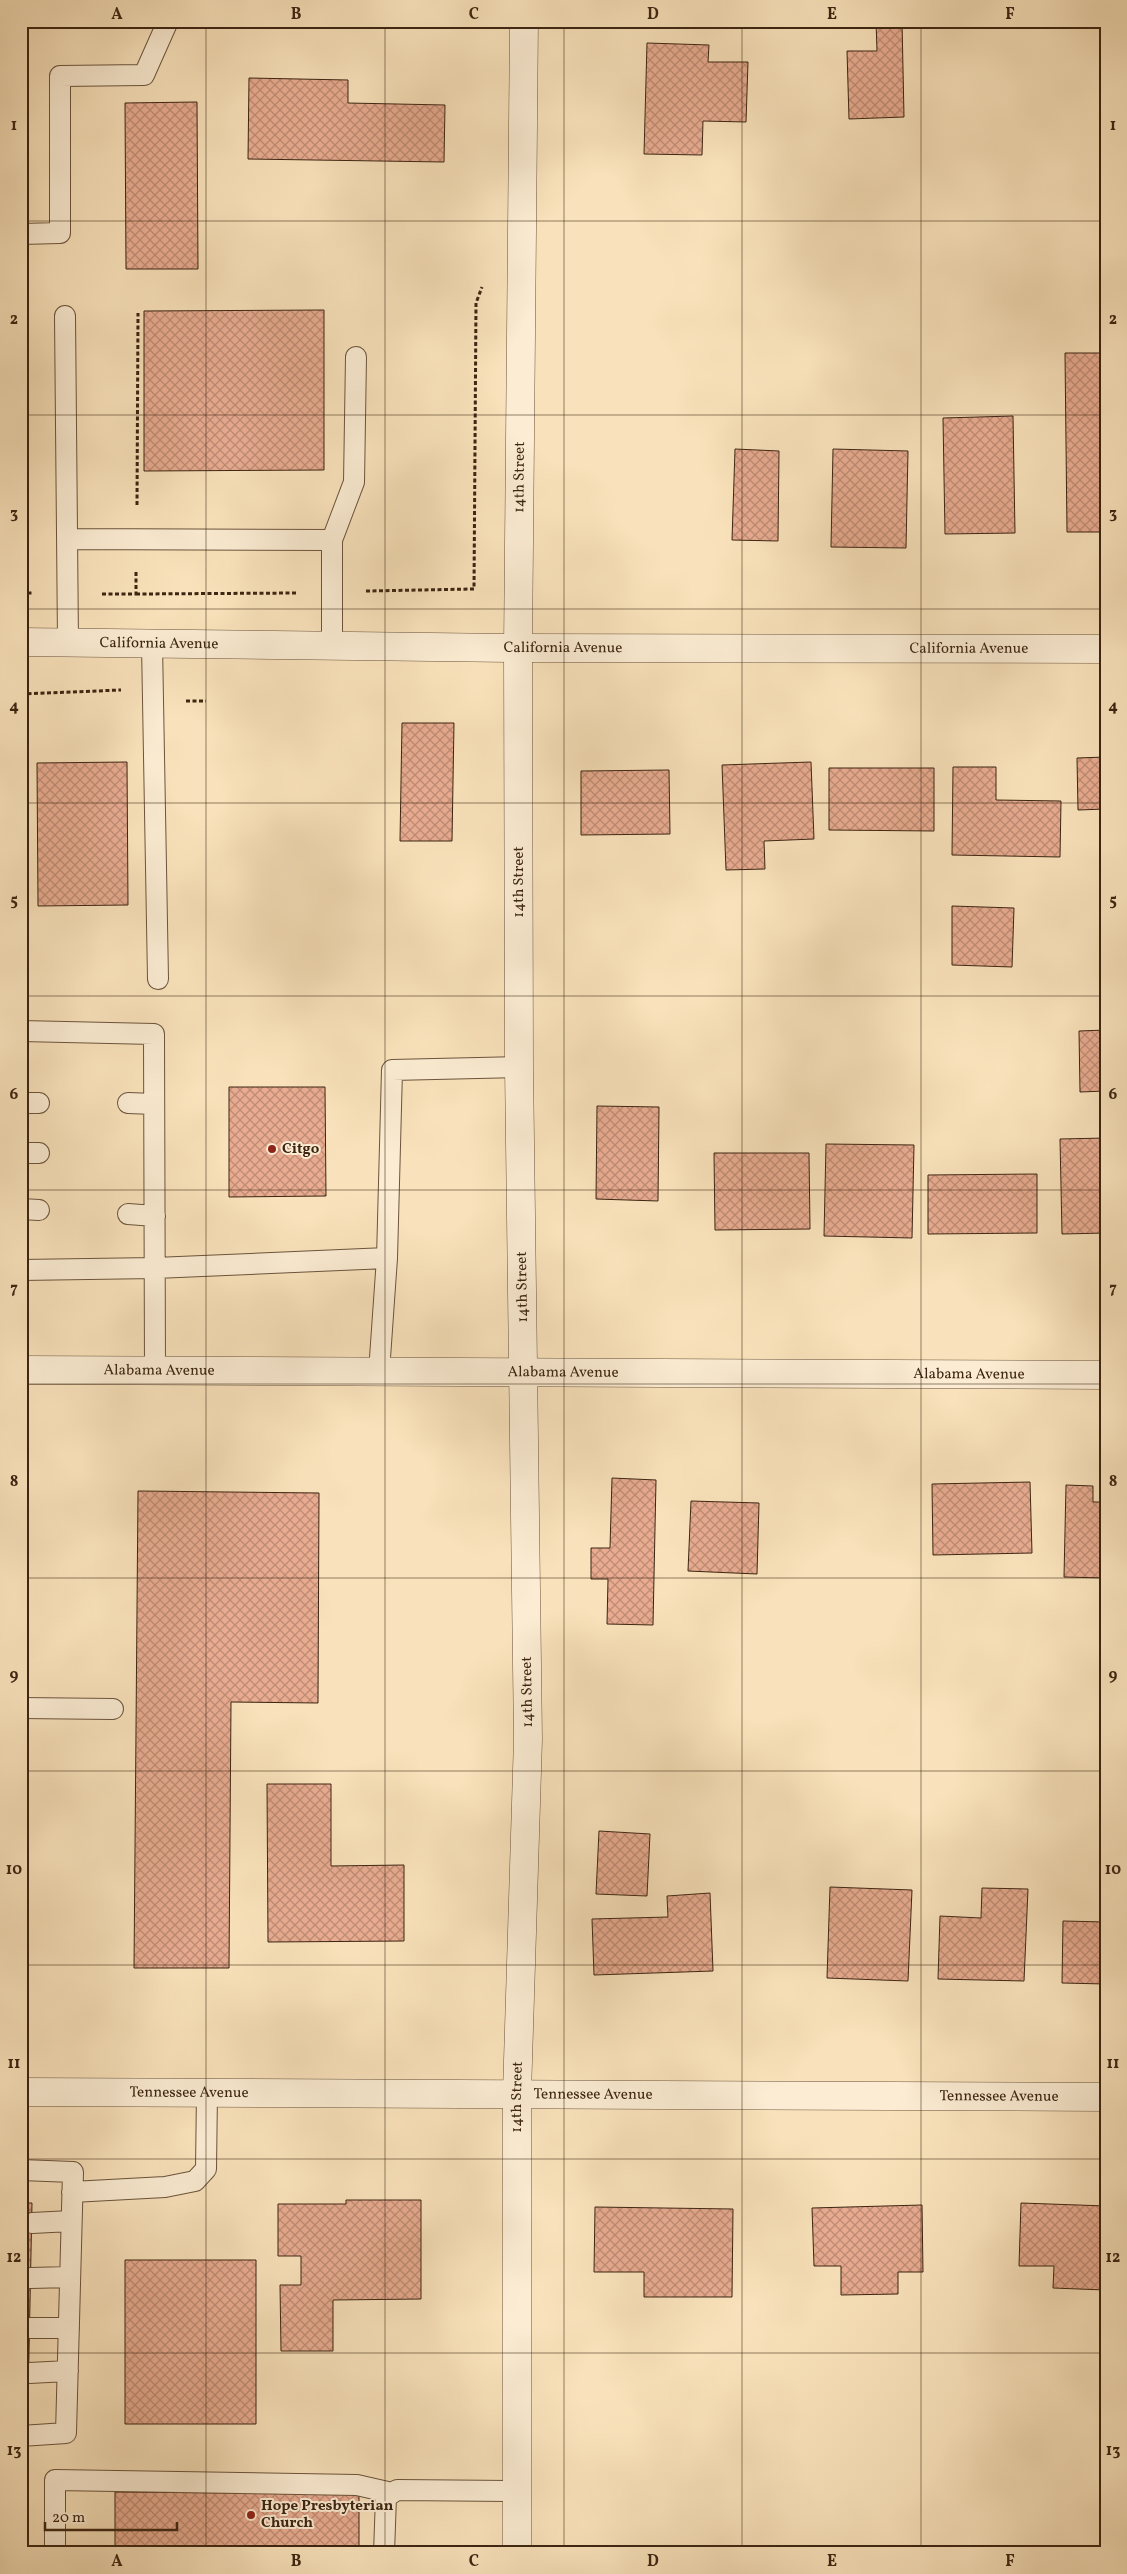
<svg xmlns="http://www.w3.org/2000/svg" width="1127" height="2574" viewBox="0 0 1127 2574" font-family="Vollkorn,serif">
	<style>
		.building { fill: url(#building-cross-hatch); stroke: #3c2512 }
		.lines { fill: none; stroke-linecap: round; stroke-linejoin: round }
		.lane-casing { stroke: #6b543c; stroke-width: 22 }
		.street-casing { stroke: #6b543c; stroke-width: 29 }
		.path { stroke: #3c2512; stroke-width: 3; stroke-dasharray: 4 2.5; stroke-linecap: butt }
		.lane { stroke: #fbecd3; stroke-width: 20 }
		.street { stroke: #fbecd3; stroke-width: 28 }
		.grid { fill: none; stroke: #3c2512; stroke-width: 1; stroke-opacity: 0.55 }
		.poi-dot { fill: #8f2418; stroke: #fbecd3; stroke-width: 2 }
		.labels { text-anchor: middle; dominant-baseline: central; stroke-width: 4; stroke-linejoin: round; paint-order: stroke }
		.street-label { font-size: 15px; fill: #3c2512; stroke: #fbecd3 }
		.poi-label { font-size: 15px; font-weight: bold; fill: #3c2512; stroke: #fbecd3; text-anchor: start }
		.neatline { fill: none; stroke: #3c2512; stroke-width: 2 }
		.grid-label { font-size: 16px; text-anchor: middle; font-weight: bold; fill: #3c2512 }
	</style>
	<defs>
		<pattern id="building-cross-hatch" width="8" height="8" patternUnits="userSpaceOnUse" patternTransform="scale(1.25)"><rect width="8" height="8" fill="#e9ac91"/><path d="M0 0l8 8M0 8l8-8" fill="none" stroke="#be8c75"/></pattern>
	</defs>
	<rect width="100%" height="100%" fill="#f9e2bb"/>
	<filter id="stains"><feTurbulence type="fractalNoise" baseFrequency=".004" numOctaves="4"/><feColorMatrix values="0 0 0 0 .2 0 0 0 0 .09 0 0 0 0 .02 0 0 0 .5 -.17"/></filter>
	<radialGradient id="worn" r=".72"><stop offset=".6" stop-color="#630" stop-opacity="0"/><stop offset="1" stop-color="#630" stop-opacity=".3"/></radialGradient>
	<path class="building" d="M876,21H902L904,117L849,119L847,51H877Z
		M647,43L709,45L708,62H748L746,122L703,121L702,155L644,154Z
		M249,78L348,80V103L445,105L444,162L248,159Z
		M197,102L198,269H126L125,103Z
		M324,310V470L144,471V311Z
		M1065,353H1106V532H1067Z
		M1013,416L1015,533L945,534L943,418Z
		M735,449L779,451L778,541L732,540Z
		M833,449L908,451L906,548L831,547Z
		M402,723H454L452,841H400Z
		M1106,757V809L1078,810L1077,758Z
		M127,762L128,905L38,906L37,763Z
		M811,762L814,839L764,841L765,869L726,870L722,765Z
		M953,767H996V800L1061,801L1060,857L952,855Z
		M829,768H934V831L829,830Z
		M669,770L670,834L581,835V771Z
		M952,906L1014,908L1012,967L952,965Z
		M1106,1030V1091L1080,1092L1079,1031Z
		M229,1087H325L326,1196L229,1197Z
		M597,1106L659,1107L658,1201L596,1199Z
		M1106,1138V1233L1062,1234L1060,1139Z
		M826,1144L914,1145L912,1238L824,1236Z
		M714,1153H809L810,1229L715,1230Z
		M1037,1174V1233L928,1234V1175Z
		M612,1478L656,1480L653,1625L607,1624L608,1579H591V1548H610Z
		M1030,1482L1032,1553L933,1555L932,1484Z
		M1066,1485L1093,1486V1502H1106V1578L1064,1577Z
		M138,1491L319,1493L318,1703L231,1702L229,1968H134Z
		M691,1501L759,1503L757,1574L688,1571Z
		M267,1784H331V1866L404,1865V1941L268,1942Z
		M599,1831L650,1834L647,1896L596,1894Z
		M830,1887L912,1890L908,1981L827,1978Z
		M982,1888L1028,1889L1024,1981L938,1979L940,1916L981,1918Z
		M710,1893L713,1971L594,1975L592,1919L668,1917L667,1896Z
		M1063,1921L1106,1922V1984L1062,1983Z
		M346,2200H421V2299L333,2300V2351H281L280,2285H301V2256H278V2204H346Z
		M21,2203H32L28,2402H21Z
		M1021,2203L1106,2206L1105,2290L1053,2288L1054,2266H1019Z
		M922,2205L923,2272H898V2294L841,2295V2266H814L812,2208Z
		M595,2207L733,2209L732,2297H644V2272H594Z
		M125,2260H256V2424H125Z
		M115,2492L359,2494V2553H115Z"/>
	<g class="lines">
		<g class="lane-casing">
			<path id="lane" d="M21,234L60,233V76L144,75L168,21
				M65,316L68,642
				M68,539L332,540
				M152,644L158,979
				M332,646V540L354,482L356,357
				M21,1031L154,1034L155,1371
				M21,1103H39
				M128,1103L154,1104
				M21,1153H39
				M21,1209L39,1210
				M128,1214L155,1216
				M21,1270L155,1268L387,1258
				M379,1372L387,1258L392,1070L519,1067
				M21,1708L113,1709
				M21,2170L73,2172L66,2433L21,2436
				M72,2192L165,2187L195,2181L206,2169L207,2092
				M32,2223L71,2221
				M30,2278L70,2277
				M30,2328H69
				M29,2373L68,2371
				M55,2553V2480L357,2485L392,2493
				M384,2553L386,2497L397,2490L517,2491"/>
		</g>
		<g class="street-casing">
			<g id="street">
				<path id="s1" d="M21,642L518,648L1106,649"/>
				<path id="s2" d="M21,1370L1106,1375"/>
				<path id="s3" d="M21,2092L1106,2097"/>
				<path id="s4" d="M517,2553V2093L528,1739L519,1067L518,648L524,21"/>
			</g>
		</g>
		<path class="path" d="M137,505L138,313
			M366,591L474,589L476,303L482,287
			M21,593H33
			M102,594H136V571
			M136,594L298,593
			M21,694L121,690
			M186,701H206"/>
		<use href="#lane" class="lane"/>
		<use href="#street" class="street"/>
	</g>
	<path class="grid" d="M206,21V2553M385,21V2553M564,21V2553M742,21V2553M921,21V2553M21,221H1106M21,415H1106M21,609H1106M21,803H1106M21,996H1106M21,1190H1106M21,1384H1106M21,1578H1106M21,1771H1106M21,1965H1106M21,2159H1106M21,2353H1106"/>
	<g class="poi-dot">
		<circle cx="272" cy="1149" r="5"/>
		<circle cx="251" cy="2515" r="5"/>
	</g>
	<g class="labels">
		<g class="street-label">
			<text stroke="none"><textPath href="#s4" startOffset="2076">14th Street</textPath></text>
			<text stroke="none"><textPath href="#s1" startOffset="138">California Avenue</textPath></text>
			<text stroke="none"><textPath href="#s1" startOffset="542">California Avenue</textPath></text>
			<text stroke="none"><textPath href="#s1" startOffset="948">California Avenue</textPath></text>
			<text transform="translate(519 882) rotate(-90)">14th Street</text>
			<text transform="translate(523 1287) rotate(-91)">14th Street</text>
			<text stroke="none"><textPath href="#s2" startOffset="138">Alabama Avenue</textPath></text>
			<text stroke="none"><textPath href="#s2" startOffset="542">Alabama Avenue</textPath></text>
			<text stroke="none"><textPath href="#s2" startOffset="948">Alabama Avenue</textPath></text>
			<text transform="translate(528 1692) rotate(-91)">14th Street</text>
			<text stroke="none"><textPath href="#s3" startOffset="168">Tennessee Avenue</textPath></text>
			<text stroke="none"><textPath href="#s3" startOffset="572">Tennessee Avenue</textPath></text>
			<text stroke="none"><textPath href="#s3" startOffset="978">Tennessee Avenue</textPath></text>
			<text stroke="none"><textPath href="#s4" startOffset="456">14th Street</textPath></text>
		</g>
		<g class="poi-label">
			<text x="282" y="1149">Citgo</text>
			<text x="261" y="2506">Hope Presbyterian<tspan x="261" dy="17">Church</tspan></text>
		</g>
	</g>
	<rect width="1127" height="2574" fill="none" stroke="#f9e2bb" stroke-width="55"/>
	<path d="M45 2522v8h132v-8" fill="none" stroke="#3c2512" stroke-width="2.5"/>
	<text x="52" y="2522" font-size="15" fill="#3c2512" stroke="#fbecd3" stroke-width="4" paint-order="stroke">20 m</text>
	<rect x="28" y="28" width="1072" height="2518" class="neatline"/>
	<g class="grid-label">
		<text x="117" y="19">A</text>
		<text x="296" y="19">B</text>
		<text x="474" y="19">C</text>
		<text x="653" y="19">D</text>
		<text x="832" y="19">E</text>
		<text x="1010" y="19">F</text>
		<text x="14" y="130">1</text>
		<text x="1113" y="130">1</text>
		<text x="14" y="324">2</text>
		<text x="1113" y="324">2</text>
		<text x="14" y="518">3</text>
		<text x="1113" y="518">3</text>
		<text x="14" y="711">4</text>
		<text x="1113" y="711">4</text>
		<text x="14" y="905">5</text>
		<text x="1113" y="905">5</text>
		<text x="14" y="1099">6</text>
		<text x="1113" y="1099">6</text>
		<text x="14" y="1293">7</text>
		<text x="1113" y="1293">7</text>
		<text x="14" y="1486">8</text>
		<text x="1113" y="1486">8</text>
		<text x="14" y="1680">9</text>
		<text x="1113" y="1680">9</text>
		<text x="14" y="1874">10</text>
		<text x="1113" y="1874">10</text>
		<text x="14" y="2068">11</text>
		<text x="1113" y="2068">11</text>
		<text x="14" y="2262">12</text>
		<text x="1113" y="2262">12</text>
		<text x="14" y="2455">13</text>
		<text x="1113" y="2455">13</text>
		<text x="117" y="2566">A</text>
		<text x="296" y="2566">B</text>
		<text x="474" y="2566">C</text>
		<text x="653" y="2566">D</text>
		<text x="832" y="2566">E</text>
		<text x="1010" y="2566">F</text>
	</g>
	<rect width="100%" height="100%" filter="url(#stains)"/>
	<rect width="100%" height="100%" fill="url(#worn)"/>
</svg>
